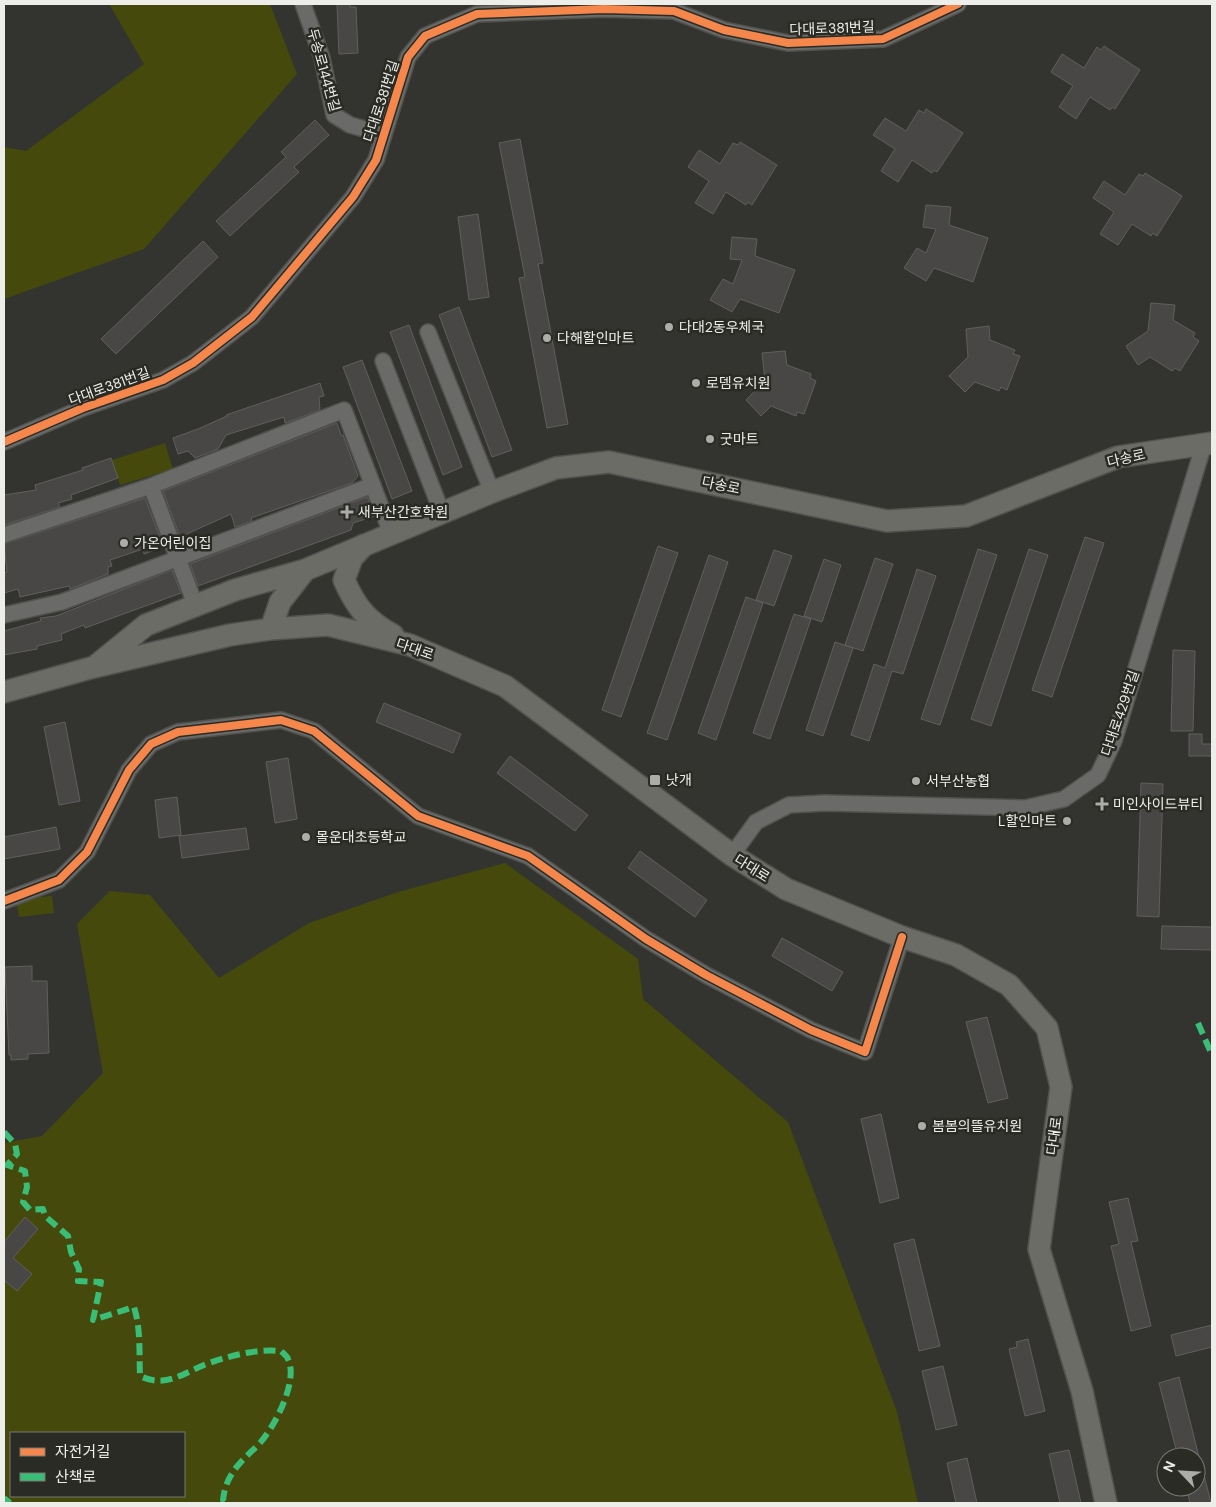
<svg xmlns="http://www.w3.org/2000/svg" width="1216" height="1507" viewBox="0 0 1216 1507" font-family="'DM Sans','Noto Sans KR',sans-serif">
	<style>
		.green { fill: #454a0c; fill-rule: evenodd }
		.building { fill: #484746; stroke: #605f5e }
		.lines { fill: none; stroke-linecap: round; stroke-linejoin: round }
		.street-casing { stroke: #51524e; stroke-width: 18 }
		.secondary-casing { stroke: #51524e; stroke-width: 24 }
		.street { stroke: #6a6a68; stroke-width: 15 }
		.secondary { stroke: #6b6c66; stroke-width: 21 }
		.quiet { stroke: #3abd76; stroke-width: 6; stroke-dasharray: 12 6; stroke-linecap: butt }
		.cycleway-casing { stroke: #2a2b24; stroke-width: 11 }
		.cycleway { stroke: #f5874c; stroke-width: 8 }
		.poi-dot { fill: #acada8; stroke: #2a2b24; stroke-width: 2 }
		.labels { text-anchor: middle; dominant-baseline: central; stroke-width: 5; stroke-linejoin: round; paint-order: stroke }
		.street-label { font-size: 14px; fill: #edeee9; stroke: #2a2b24 }
		.poi-label { font-size: 14px; fill: #edeee9; stroke: #2a2b24; text-anchor: start }
	</style>
	<rect width="100%" height="100%" fill="#33342f"/>
	<path class="green" d="M109,4H270L297,74L144,249L4,299V147L26,151L144,64Z
		M165,443L173,469L120,485L112,460Z
		M505,863L638,959L643,999L788,1122L897,1412L918,1503H4V1143L42,1136L103,1073L77,924L110,891L150,895L219,978L309,923L398,892ZM11,1433H184V1496H11Z
		M52,896L54,913L19,917L16,899Z"/>
	<path class="building" d="M337,4H350V7H356L358,53L339,54Z
		M1104,46L1140,70L1115,109L1112,107L1110,110L1090,97L1076,119L1059,107L1073,86L1051,72L1062,54L1084,68L1097,47L1101,50Z
		M926,109L963,133L937,172L934,170L932,173L912,160L898,182L881,171L895,149L873,135L885,118L906,131L919,110L924,113Z
		M315,120L329,135L294,167L299,172L230,236L216,221L286,157L281,152Z
		M520,139L543,263L538,264L568,424L547,428L519,278L525,277L499,143Z
		M740,142L777,165L752,205L748,202L746,205L726,192L713,214L695,203L709,181L688,167L699,150L720,164L733,143L738,145Z
		M1145,173L1182,196L1157,236L1153,233L1151,236L1132,224L1118,245L1100,234L1114,212L1093,198L1104,181L1125,195L1139,174L1143,176Z
		M926,205L951,207L949,225L988,238L973,282L934,268L926,281L904,268L917,248L926,253L936,229L923,227Z
		M478,214L489,297L469,300L458,217Z
		M732,237L757,239L755,256L795,270L779,313L740,299L732,312L710,300L723,279L733,284L742,260L730,259Z
		M203,241L218,257L116,354L101,339Z
		M1151,303L1175,305L1173,320L1195,333L1193,337L1199,341L1180,371L1175,368L1172,371L1150,357L1138,365L1126,346L1148,331Z
		M459,307L512,450L492,457L439,315Z
		M409,325L462,467L443,475L390,332Z
		M989,326L990,340L1015,350L1013,354L1020,356L1007,390L1001,387L999,391L975,382L965,392L949,376L968,357L966,329Z
		M785,351L787,365L811,374L810,378L816,381L804,414L797,412L796,416L771,406L761,416L746,400L765,381L762,353Z
		M362,360L412,491L392,499L343,367Z
		M320,383L324,396L319,397L320,410L285,423L284,417L226,435L218,449L195,458L188,451L178,454L173,438L198,429L227,416L226,415Z
		M337,423L341,435H343L358,476L352,483L251,518L252,521L235,527L231,514L180,537L163,491Z
		M111,458L118,478L71,495L72,499L58,503L60,507L4,525V495L36,490L35,485L83,470L82,468Z
		M367,497L375,516L353,523L351,530L198,586L190,564Z
		M145,498L162,543L155,545L157,549L144,554L143,549L110,560L112,566L108,567V574L70,589L69,586L20,597L18,589L4,593V573L7,572L4,544Z
		M1085,537L1104,543L1052,697L1032,690Z
		M658,546L678,553L621,717L602,710Z
		M978,549L997,555L940,725L921,719Z
		M1029,549L1048,555L991,726L971,719Z
		M774,550L792,556L774,606L756,600Z
		M709,555L728,562L667,740L647,733Z
		M875,558L893,564L863,651L845,645Z
		M824,559L841,565L822,622L804,616Z
		M917,569L936,576L903,674L892,671L869,741L851,735L874,664L885,668Z
		M172,570L181,593L85,628L84,625L61,634L62,640L37,646V649L4,655V631L41,621L40,618L56,616Z
		M746,597L763,603L716,740L698,733Z
		M794,614L811,619L770,739L753,733Z
		M835,642L853,648L823,736L806,730Z
		M1173,650L1195,651L1193,731H1171Z
		M384,703L461,734L453,753L376,722Z
		M65,722L80,801L59,805L44,727Z
		M1189,734H1202V744H1212V756H1189Z
		M510,756L588,815L575,831L497,773Z
		M288,758L297,819L275,823L266,762Z
		M1141,783L1163,784L1159,917L1137,916Z
		M177,797L181,835L159,838L155,800Z
		M56,827L60,849L4,859V837Z
		M246,828L249,849L182,858L179,836Z
		M640,851L707,900L695,917L628,868Z
		M1162,926L1212,927V950L1161,949Z
		M782,938L843,972L832,991L772,956Z
		M32,966V981H47L49,1053L28,1054V1059L11,1060V1055H9L5,967Z
		M987,1017L1008,1098L988,1103L966,1022Z
		M881,1114L899,1198L880,1203L861,1119Z
		M1128,1198L1138,1241L1131,1242L1151,1326L1131,1331L1111,1246L1119,1244L1109,1202Z
		M25,1217L38,1229L13,1258L32,1274L17,1291L4,1280V1242Z
		M914,1239L940,1346L919,1351L894,1244Z
		M1212,1325V1347L1176,1356L1171,1335Z
		M1028,1339L1045,1411L1025,1416L1009,1349L1017,1347L1016,1342Z
		M943,1366L957,1425L936,1430L922,1371Z
		M1179,1377L1199,1457H1178L1159,1383Z
		M1069,1450L1081,1503H1060L1049,1454Z
		M967,1458L977,1503H956L947,1463Z
		M1196,1459H1200L1211,1503H1190L1186,1487H1196Z"/>
	<g class="lines">
		<g class="street-casing">
			<path id="street" d="M303,4L322,58L334,115L350,125L383,134
				M428,332L492,492
				M383,361L442,513
				M4,442L83,408L163,380L193,363L252,317L353,197L376,160L408,57L425,36L477,14L604,9L674,11L724,30L788,43L883,39L958,4
				M151,486L196,607
				M4,535L151,486L344,410L391,533
				M4,615L62,602L373,485
				M732,855L756,822L789,805L825,803L1025,808L1064,799L1098,775L1114,741L1204,444
				M4,901L59,880L87,852L129,770L151,744L178,732L281,720L314,731L418,816L528,856L646,939L706,975L811,1030L865,1052L902,937"/>
		</g>
		<g class="secondary-casing">
			<path id="secondary" d="M364,545L352,558L344,580C356,607 367,621 393,635
				M271,629L280,602L305,570L492,492L556,468L609,462L887,521L966,516L1118,457L1212,443
				M98,664L146,625L235,590L305,570
				M4,692L94,667L230,635L271,629L328,625L410,645L505,686L732,855L786,889L902,937L956,955L1009,985L1047,1028L1061,1087L1039,1249L1082,1391L1106,1503"/>
		</g>
		<use href="#street" class="street"/>
		<use href="#secondary" class="secondary"/>
		<path class="quiet" d="M1198,1023L1212,1055
			M4,1132L15,1144L17,1154L7,1165L25,1171L27,1187L23,1202L30,1210L43,1209L45,1216L68,1236L71,1252L79,1269L78,1281L101,1282L93,1320L134,1307C141,1329 139,1353 140,1376C167,1389 184,1372 209,1363C233,1355 256,1349 281,1351C283,1353 287,1356 288,1359C299,1381 274,1428 259,1444C241,1462 226,1473 223,1500L226,1503
			M4,1498L10,1503"/>
		<g class="cycleway-casing">
			<path id="cycleway" d="M4,442L83,408L163,380L193,363L252,317L353,197L376,160L408,57L425,36L477,14L604,9L674,11L724,30L788,43L883,39L958,4
				M4,901L59,880L87,852L129,770L151,744L178,732L281,720L314,731L418,816L528,856L646,939L706,975L811,1030L865,1052L902,937"/>
		</g>
		<use href="#cycleway" class="cycleway"/>
	</g>
	<g class="poi-dot">
		<circle cx="669" cy="327" r="5"/>
		<circle cx="547" cy="338" r="5"/>
		<circle cx="696" cy="383" r="5"/>
		<circle cx="710" cy="439" r="5"/>
		<path d="M344.5 504.5h5v5h5v5h-5v5h-5v-5h-5v-5h5z"/>
		<circle cx="124" cy="543" r="5"/>
		<rect x="649" y="774" width="12" height="12" rx="2.5"/>
		<circle cx="916" cy="781" r="5"/>
		<path d="M1099.5 796.5h5v5h5v5h-5v5h-5v-5h-5v-5h5z"/>
		<circle cx="1067" cy="821" r="5"/>
		<circle cx="306" cy="837" r="5"/>
		<circle cx="922" cy="1126" r="5"/>
	</g>
	<g class="labels">
		<g class="street-label">
			<text transform="translate(832 28) rotate(-2)">다대로381번길</text>
			<text transform="translate(324 70) rotate(74)">두송로144번길</text>
			<text transform="translate(381 101) rotate(-72)">다대로381번길</text>
			<text transform="translate(109 386) rotate(-20)">다대로381번길</text>
			<text transform="translate(1126 458) rotate(-13)">다송로</text>
			<text transform="translate(721 485) rotate(12)">다송로</text>
			<text transform="translate(415 649) rotate(19)">다대로</text>
			<text transform="translate(1120 713) rotate(-71)">다대로429번길</text>
			<text transform="translate(752 868) rotate(32)">다대로</text>
			<text transform="translate(1054 1136) rotate(-82)">다대로</text>
		</g>
		<g class="poi-label">
			<text x="679" y="327">다대2동우체국</text>
			<text x="557" y="338">다해할인마트</text>
			<text x="706" y="383">로뎀유치원</text>
			<text x="720" y="439">굿마트</text>
			<text x="358" y="512">새부산간호학원</text>
			<text x="134" y="543">가온어린이집</text>
			<text x="666" y="780">낫개</text>
			<text x="926" y="781">서부산농협</text>
			<text x="1113" y="804">미인사이드뷰티</text>
			<text x="1057" y="821" text-anchor="end">L할인마트</text>
			<text x="316" y="837">몰운대초등학교</text>
			<text x="932" y="1126">봄봄의뜰유치원</text>
		</g>
	</g>
	<rect width="1216" height="1507" fill="none" stroke="#edeee9" stroke-width="10"/>
	<rect x="10" y="1432" width="175" height="65" fill="#2a2b24" stroke="#787973"/>
	<rect x="20" y="1448" width="25" height="8" fill="#f5874c" stroke="#787973"/>
	<text x="55" y="1457" font-size="15" fill="#edeee9">자전거길</text>
	<rect x="20" y="1473" width="25" height="8" fill="#3abd76" stroke="#787973"/>
	<text x="55" y="1482" font-size="15" fill="#edeee9">산책로</text>
	<g transform="translate(1181 1472) rotate(295)"><circle r="24" fill="#2a2b24" stroke="#787973"/>
	<path d="M0-4L9 19L0 12L-9 19Z" fill="#acada8"/>
	<text y="-8" font-size="14" font-weight="bold" text-anchor="middle" fill="#edeee9">N</text>
	</g>
</svg>
